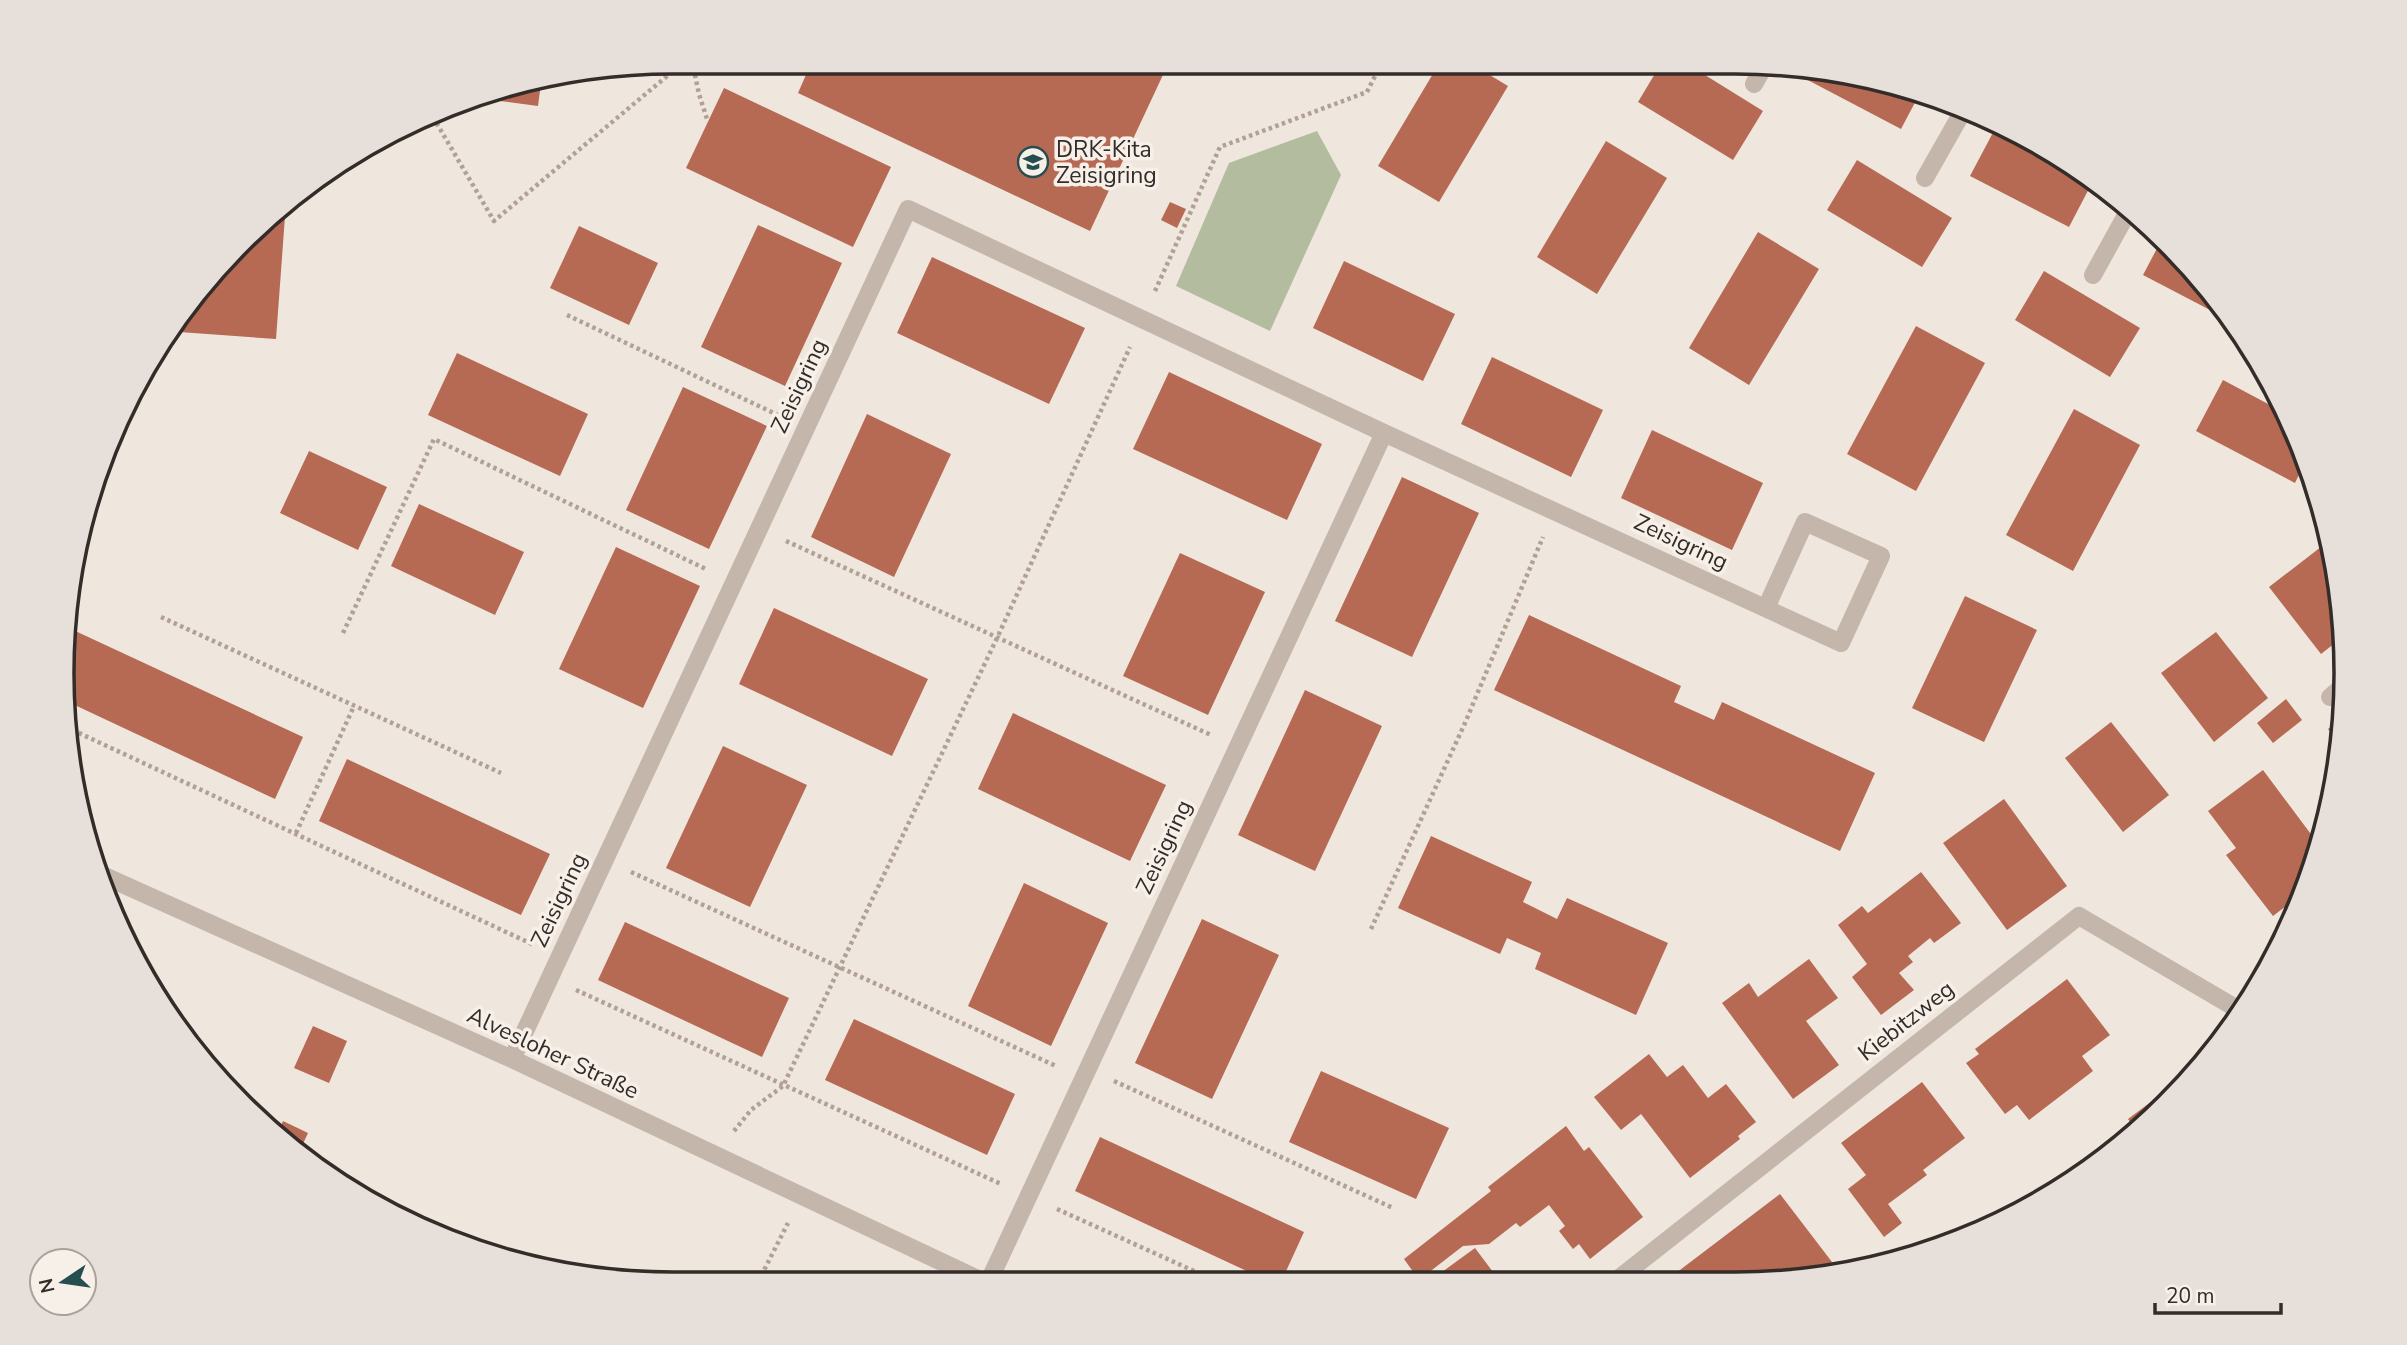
<svg xmlns="http://www.w3.org/2000/svg" width="2407" height="1345" viewBox="0 0 2407 1345" font-family="'Nunito Sans',sans-serif">
	<style>
		.green { fill: #b3bc9f }
		.building { fill: #b66a54 }
		.lines { fill: none; stroke-linecap: round; stroke-linejoin: round }
		.path { stroke: #b1a095; stroke-width: 4.5; stroke-dasharray: 3.5 3.5; stroke-linecap: butt }
		.minor { stroke: #c5b6ab; stroke-width: 18 }
		.labels { text-anchor: middle; dominant-baseline: central; stroke-width: 7; stroke-linejoin: round; paint-order: stroke }
		.poi-label { font-size: 23px; fill: #342c29; stroke: #f7f0e9; text-anchor: start }
		.street-label { font-size: 23px; fill: #342c29; stroke: #f7f0e9 }
		.rim { fill: none; stroke: #342c29; stroke-width: 3.5 }
	</style>
	<rect width="100%" height="100%" fill="#efe6dd"/>
	<path class="green" d="M1317,131L1341,175L1270,331L1176,286L1229,163Z"/>
	<path class="building" d="M812,61L989,62L1006,70L1009,62H1169L1090,231L798,93Z
		M1440,62H1468L1508,86L1439,202L1378,166Z
		M1662,62H1684L1763,111L1733,160L1638,102Z
		M1807,68L1893,82L1920,93L1901,129L1802,77Z
		M541,83L538,106L470,97L476,94Z
		M724,88L891,167L853,247L686,168Z
		M1997,125L2065,161L2093,181L2069,227L1970,176Z
		M1606,141L1667,178L1597,294L1537,257Z
		M1857,160L1952,218L1922,267L1827,210Z
		M1170,202L1186,209L1177,228L1161,220Z
		M286,203L276,339L179,332L180,316Z
		M758,225L842,263L785,386L701,347Z
		M579,226L658,263L629,325L550,288Z
		M1758,232L1819,269L1749,385L1689,348Z
		M2162,239L2219,300L2233,322L2143,275Z
		M932,257L1085,328L1049,404L897,333Z
		M1344,261L1455,314L1423,381L1313,328Z
		M2044,271L2140,328L2110,377L2015,320Z
		M1916,326L1985,363L1916,491L1847,454Z
		M457,353L588,414L560,476L428,415Z
		M1492,357L1603,410L1571,477L1461,424Z
		M1169,372L1322,444L1287,520L1133,449Z
		M2223,380L2287,414L2305,462L2295,483L2196,431Z
		M683,387L767,426L709,549L626,510Z
		M2074,409L2140,445L2073,571L2006,535Z
		M867,414L951,454L894,577L811,537Z
		M1652,430L1763,483L1732,550L1621,498Z
		M309,451L387,487L358,550L280,513Z
		M1402,477L1479,513L1412,657L1335,621Z
		M419,504L524,552L495,615L391,566Z
		M2326,543L2331,549L2344,636L2321,654L2269,587Z
		M616,547L700,586L643,708L559,669Z
		M1180,553L1265,592L1208,715L1123,676Z
		M1965,596L2037,630L1984,742L1912,708Z
		M774,608L928,679L892,756L739,684Z
		M1529,615L1681,686L1674,702L1714,720L1722,702L1875,773L1840,851L1494,690Z
		M71,629L303,737L275,799L64,700Z
		M2216,632L2268,698L2214,742L2161,673Z
		M1305,690L1382,726L1315,871L1238,835Z
		M2286,699L2302,720L2273,743L2257,723Z
		M1013,713L1166,785L1130,861L978,789Z
		M2342,718L2341,746L2328,729Z
		M2111,722L2169,795L2123,832L2065,758Z
		M723,746L807,785L750,907L666,868Z
		M347,759L550,854L521,915L319,821Z
		M2263,770L2319,845L2315,860L2307,867L2311,873L2302,894L2273,916L2226,855L2236,848L2208,811Z
		M2004,799L2067,886L2007,930L1943,843Z
		M1431,836L1532,882L1523,902L1557,919L1567,898L1668,943L1636,1015L1535,969L1541,953L1507,938L1500,954L1398,908Z
		M1921,872L1961,923L1934,943L1930,938L1908,956L1913,962L1899,973L1914,990L1881,1015L1852,977L1867,964L1838,925L1862,906L1868,913Z
		M1024,883L1108,923L1051,1046L968,1006Z
		M1202,919L1279,955L1212,1099L1135,1063Z
		M625,922L789,998L762,1057L598,980Z
		M1809,959L1838,998L1806,1021L1839,1065L1793,1099L1722,1003L1749,983L1758,997Z
		M2067,979L2110,1035L2082,1056L2093,1071L2029,1120L2017,1105L2005,1114L1966,1063L1979,1054L1975,1049Z
		M854,1019L1015,1094L987,1155L825,1080Z
		M313,1026L347,1041L329,1083L294,1068Z
		M1649,1054L1667,1077L1683,1065L1708,1098L1726,1084L1756,1122L1738,1136L1740,1139L1690,1178L1641,1114L1621,1130L1594,1097Z
		M1321,1071L1449,1128L1416,1199L1289,1142Z
		M2192,1071L2167,1104L2136,1130L2128,1119Z
		M1922,1082L1965,1138L1923,1170L1927,1175L1888,1204L1902,1223L1884,1237L1848,1189L1866,1175L1841,1143Z
		M283,1121L308,1133L301,1148L279,1130Z
		M1566,1126L1584,1151L1589,1147L1643,1217L1590,1259L1579,1244L1573,1249L1559,1231L1565,1226L1549,1205L1520,1227L1516,1223L1489,1244L1463,1246L1419,1280L1404,1259L1491,1191L1488,1187Z
		M1100,1137L1304,1232L1282,1280H1266L1075,1191Z
		M1780,1194L1832,1262L1809,1279H1680L1676,1273Z
		M464,1237L504,1257L503,1258L462,1241Z
		M1475,1248L1499,1280H1431Z"/>
	<g class="lines">
		<path class="path" d="M692,61L699,94L708,122
			M433,117L494,221L685,61
			M1155,291L1220,147L1367,92L1382,62
			M567,315L778,415
			M786,541L1211,735
			M161,617L501,773
			M343,633L434,439L708,570
			M66,727L534,945
			M296,833L354,706
			M631,872L1056,1066
			M1371,929L1465,723L1543,537
			M576,990L1001,1184
			M1114,1081L1393,1208
			M734,1131L751,1110L783,1086L998,636L1130,347
			M1057,1209L1216,1281
			M758,1282L788,1223"/>
		<path class="minor" d="M1754,84L1766,63
			M1925,178L1963,111
			M2093,275L2130,208
			M1384,433C1537,502 1689,573 1841,643L1881,556L1805,522L1766,608
			M2330,697L2343,686
			M100,874L512,1059L982,1281
			M512,1059L908,209L1384,433L989,1281
			M1618,1279L2079,916L2239,1010"/>
	</g>
	<defs>
		<g id="school-ring" transform="scale(1.575)"><circle r="9.5" fill="#f7f0e9" stroke="#244e50" stroke-width="1.5"/><path d="M0-5L7-2L0 1L-7-2ZM-4 1L0 2.5L4 1V4Q0 6-4 4Z" fill="#244e50"/></g>
	</defs>
	<g fill-rule="evenodd">
		<use href="#school-ring" x="1033" y="162"/>
	</g>
	<g class="labels">
		<g class="poi-label">
			<text x="1056" y="149">DRK-Kita<tspan x="1056" dy="26">Zeisigring</tspan></text>
		</g>
		<g class="street-label">
			<text transform="translate(799 386) rotate(-65)">Zeisigring</text>
			<text transform="translate(1681 542) rotate(25)">Zeisigring</text>
			<text transform="translate(1164 847) rotate(-65)">Zeisigring</text>
			<text transform="translate(559 900) rotate(-65)">Zeisigring</text>
			<text transform="translate(1906 1021) rotate(-38)">Kiebitzweg</text>
			<text transform="translate(553 1053) rotate(25)">Alvesloher Straße</text>
		</g>
	</g>
	<path d="M0 0H2407V1345H0ZM673 74H1735A599 599 0 0 1 2334 673V673A599 599 0 0 1 1735 1272H673A599 599 0 0 1 74 673V673A599 599 0 0 1 673 74Z" fill="#e7e0da" fill-rule="evenodd"/>
	<path class="rim" d="M673 74H1735A599 599 0 0 1 2334 673V673A599 599 0 0 1 1735 1272H673A599 599 0 0 1 74 673V673A599 599 0 0 1 673 74Z"/>
	<g transform="translate(63 1282) rotate(257)"><circle r="33" fill="#f7f0e9" stroke="#a9a29c" stroke-width="2"/>
	<path d="M0-5L12 26L0 18L-12 26Z" fill="#244e50"/>
	<text y="-10" font-size="19" font-weight="bold" text-anchor="middle" fill="#342c29">N</text>
	</g>
	<path d="M2155 1303v10h126v-10" fill="none" stroke="#342c29" stroke-width="3.5"/>
	<text x="2166" y="1303" font-size="21" fill="#342c29" stroke="#f7f0e9" stroke-width="5" paint-order="stroke">20 m</text>
</svg>
